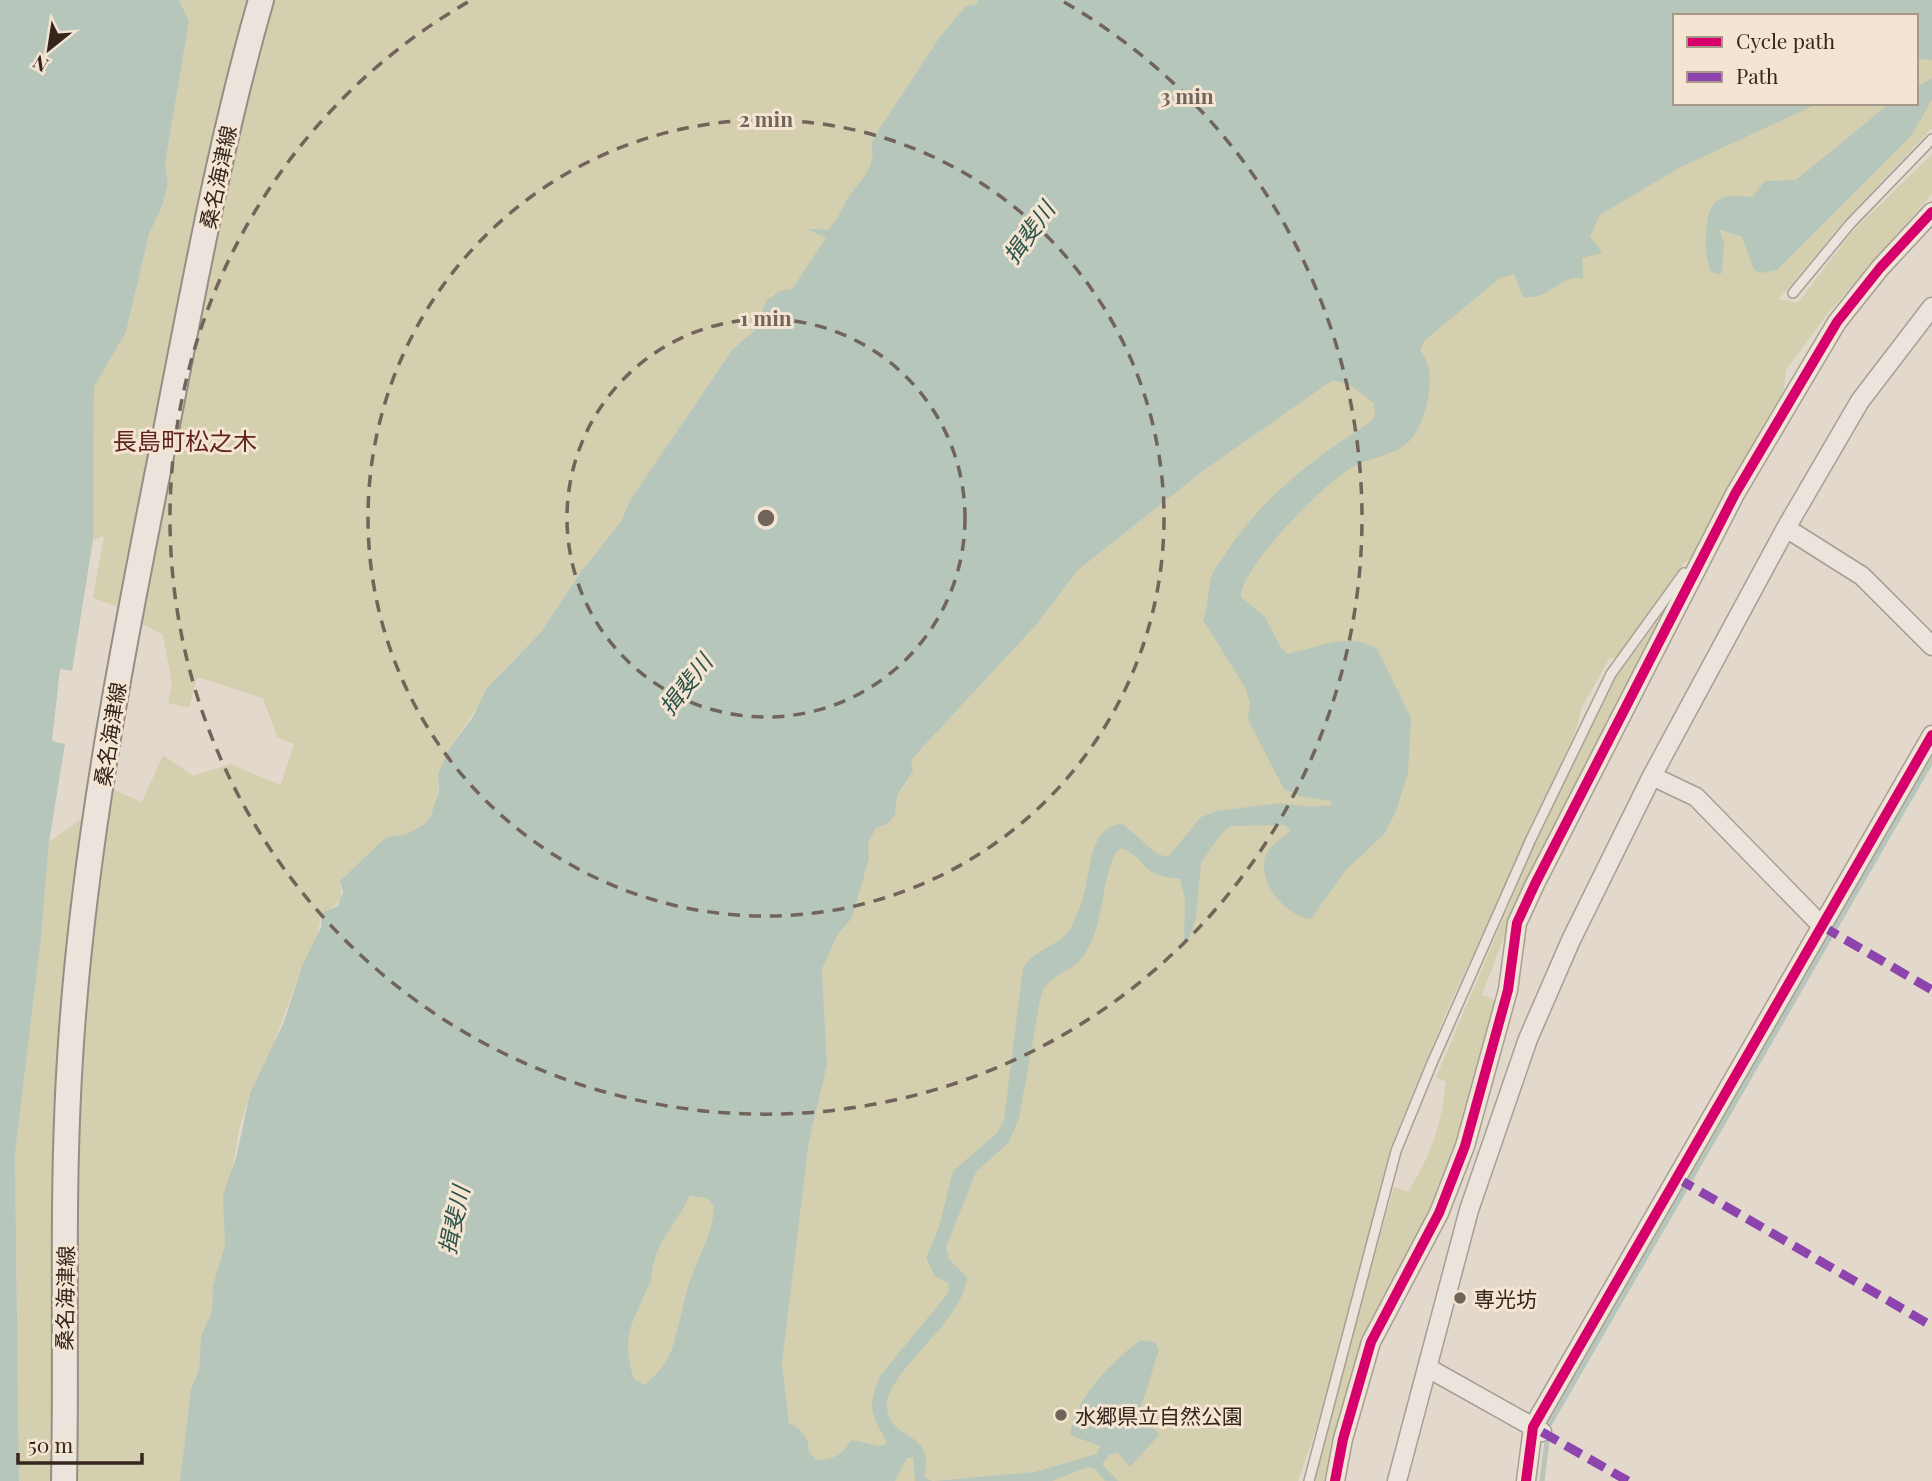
<svg xmlns="http://www.w3.org/2000/svg" width="1932" height="1481" viewBox="0 0 1932 1481" font-family="'Playfair Display','Noto Sans JP',serif">
	<style>
		.green { fill: #d4cfae }
		.water { fill: #b7c6ba; fill-rule: evenodd }
		.lines { fill: none; stroke-linecap: round; stroke-linejoin: round }
		.stream { stroke: #b7c6ba; stroke-width: 5 }
		.lane-casing { stroke: #a79e95; stroke-width: 12 }
		.street-casing { stroke: #a79e95; stroke-width: 21 }
		.secondary-casing { stroke: #978d84; stroke-width: 28 }
		.lane { stroke: #eae4dc; stroke-width: 9 }
		.street { stroke: #eae4dc; stroke-width: 18 }
		.secondary { stroke: #eae4dc; stroke-width: 24 }
		.quiet { stroke: #8e44ad; stroke-width: 9; stroke-dasharray: 18 9; stroke-linecap: butt }
		.cycleway-casing { stroke: #f3e5d1; stroke-width: 15 }
		.cycleway { stroke: #d6006c; stroke-width: 10 }
		.ring { fill: none; stroke: #71645a; stroke-width: 3.5; stroke-dasharray: 12 9 }
		.poi-dot { fill: #71645a; stroke: #f3e5d1; stroke-width: 2.5 }
		.labels { text-anchor: middle; dominant-baseline: central; stroke-width: 6; stroke-linejoin: round; paint-order: stroke }
		.street-label { font-size: 21px; fill: #34251d; stroke: #f3e5d1 }
		.poi-label { font-size: 21px; fill: #34251d; stroke: #f3e5d1; text-anchor: start }
		.water-label { font-size: 23px; font-style: italic; fill: #2d534c; stroke: #f3e5d1 }
		.quarter-label { font-size: 24px; fill: #5f241f; stroke: #f3e5d1 }
		.centre { fill: #71645a; stroke: #f3e5d1; stroke-width: 3.5 }
		.ring-label { font-size: 21px; text-anchor: middle; font-weight: bold; fill: #71645a; stroke: #f3e5d1; stroke-width: 6; stroke-linejoin: round; paint-order: stroke }
	</style>
	<rect width="100%" height="100%" fill="#e2d8cb"/>
	<path class="green" d="M179,0H251L121,608L93,598L104,536L93,540L94,387L126,332L149,234L163,204L168,183L165,164L189,21Z
		M272,0H977L978,4L966,6L941,35L871,144C878,170 856,182 845,203C839,214 837,221 827,230H808L827,238L792,289L773,294L756,322L754,331L732,350L629,502L622,520L580,573L541,632L499,675L449,749L438,774V801L426,823L405,835L387,838L340,881L342,899L321,917L317,936L302,966L273,1046L250,1093L240,1126L232,1170L225,1245L213,1285L212,1311L201,1336L199,1369L191,1389L180,1481H72L79,1077L85,975L111,789L142,802L163,755L193,776L230,764L281,785L294,744L277,737L263,698L197,677L189,708L168,703L172,684L163,635L135,620L231,147Z
		M1932,14V128L1845,220L1779,299L1798,303L1852,232L1932,154V194L1828,313L1786,370L1783,397L1696,557L1684,563L1618,657L1609,659L1581,709L1576,730L1445,1015L1390,1149L1332,1382L1298,1481H802L789,1424L782,1363L809,1141L827,1065L822,969L838,934L852,918L869,859L867,843L876,828L887,824L895,815L897,796L907,783L911,760L1037,624L1078,570L1203,471L1333,380L1750,103H1916V21Z
		M1674,599L1510,921L1482,995L1496,1001L1468,1112L1434,1207L1372,1318L1329,1481H1313L1328,1417L1394,1187L1408,1192C1432,1153 1441,1127 1446,1082L1436,1077L1534,847L1616,677Z
		M87,815L58,1087L52,1313L53,1481H19L15,1154L41,938L49,842Z
		M690,1196L707,1198L714,1207C712,1236 698,1256 689,1283C682,1305 679,1329 671,1351C665,1365 656,1375 646,1385L634,1379C621,1334 632,1325 649,1285C653,1277 652,1267 655,1258C662,1236 680,1217 690,1196Z"/>
	<path class="water" d="M0,0H179L189,21L165,164L168,183L163,204L149,234L126,332L94,387L93,540L72,671L60,669L52,741L65,744L49,842L41,938L15,1154L19,1481H0Z
		M977,0H1932V60L1916,59V16H1675V103H1819L1679,168L1600,215L1590,236L1602,253L1582,258L1583,278C1559,275 1551,300 1523,297L1514,274L1500,278L1424,341L1420,351C1440,371 1426,428 1406,444C1390,457 1368,458 1351,468C1324,484 1241,566 1241,597L1265,617L1281,648L1288,654C1319,647 1348,631 1377,649L1411,718L1408,773L1396,811L1385,833L1345,871L1311,919C1287,916 1258,884 1265,858C1268,845 1282,839 1291,831L1285,825L1231,826L1221,834L1201,863L1196,917L1188,941L1184,942L1185,900L1180,879C1138,875 1152,863 1122,848L1117,851C1100,880 1105,925 1084,955C1070,975 1051,971 1041,995L1019,1118L1009,1142L976,1172L946,1247L949,1259L967,1277C964,1322 885,1372 887,1407C888,1441 937,1430 924,1476L932,1481H915L913,1457L907,1458L895,1481H180L191,1389L199,1369L201,1336L212,1311L213,1285L225,1245L223,1195L236,1158L250,1093L284,1022L302,966L321,927L322,913L338,906L343,892L340,881L381,842L387,837L405,835L426,823L431,815L439,792L438,774L449,749L472,718L487,688L541,632L580,573L622,520L629,502L732,350L754,331L766,301L779,291L792,289L826,238L806,229L827,230C837,221 839,214 845,203C856,182 878,170 871,144L878,131L941,35L966,6L978,4ZM1333,380L1350,385L1374,403L1375,416L1369,423C1314,458 1265,495 1228,550C1223,558 1214,568 1211,578C1207,592 1209,606 1203,620L1245,687L1250,703L1248,720L1284,789L1299,796L1331,801L1332,805L1310,807L1280,803L1217,811L1201,817L1168,857L1157,854L1123,824C1087,824 1091,879 1081,905C1076,915 1072,931 1062,938C1048,949 1033,952 1023,968L1004,1120L997,1133L953,1171L939,1227L926,1258L935,1276L948,1283L949,1292L880,1376C866,1409 872,1414 887,1443L880,1446L851,1440C843,1455 833,1460 816,1460L809,1452C809,1438 802,1429 789,1423L782,1363L809,1141L827,1065L822,969L838,934L852,918L869,859L868,843L876,828L887,824L895,815L897,796L913,771L911,760L1037,624L1078,570L1203,471ZM690,1196L707,1198L714,1207C712,1236 698,1256 689,1283C682,1305 679,1330 671,1351C665,1365 656,1375 645,1385L634,1379C621,1334 632,1325 649,1285C653,1277 652,1267 655,1258C662,1236 680,1217 690,1196Z
		M1932,78V100L1911,136L1777,270L1761,273L1754,270L1742,237L1719,229L1724,243L1722,272L1719,275L1711,272C1706,259 1705,247 1706,233C1708,199 1718,193 1752,197L1765,181L1796,180L1890,103H1916V88Z
		M1141,1340L1155,1342L1159,1350L1138,1416L1160,1434L1130,1467L1118,1453L1109,1455L1102,1464L1118,1481H1105L1095,1469L1088,1467L1052,1481H934L1035,1472L1097,1454L1100,1446L1070,1435C1074,1399 1113,1360 1141,1340Z"/>
	<g class="lines">
		<path class="stream" d="M1542,1481L1549,1425L1932,760"/>
		<g class="lane-casing">
			<path id="lane" d="M1793,293L1850,224L1932,139
				M1309,1481L1396,1151L1432,1063L1531,839L1611,674L1684,573L1692,578"/>
		</g>
		<g class="street-casing">
			<path id="street" d="M1786,528L1862,576L1932,646
				M1652,776L1696,797L1822,926
				M1428,1368L1542,1432
				M1335,1481L1343,1439L1371,1342L1439,1213L1465,1146L1508,990L1517,923L1535,884L1735,494L1796,391L1837,322L1880,268L1932,212
				M1397,1481L1469,1210L1528,1039L1571,940L1652,776L1786,528L1860,401L1932,307
				M1526,1481L1533,1427L1932,735"/>
		</g>
		<g class="secondary-casing">
			<path id="secondary" d="M64,1481C67,1340 61,1200 70,1059C82,856 121,656 161,456C191,303 218,150 261,0"/>
		</g>
		<use href="#lane" class="lane"/>
		<use href="#street" class="street"/>
		<use href="#secondary" class="secondary"/>
		<path class="quiet" d="M1822,926L1932,990
			M1677,1178L1932,1326
			M1542,1432L1628,1481"/>
		<g class="cycleway-casing">
			<path id="cycleway" d="M1335,1481L1343,1439L1371,1342L1439,1213L1465,1146L1508,990L1517,923L1535,884L1735,494L1796,391L1837,322L1880,268L1932,212
				M1526,1481L1533,1427L1932,735"/>
		</g>
		<use href="#cycleway" class="cycleway"/>
	</g>
	<g class="ring">
		<circle cx="766" cy="518" r="199"/>
		<circle cx="766" cy="518" r="398"/>
		<path d="M1064 2A596 596 0 1 1 468 2"/>
	</g>
	<g class="poi-dot">
		<circle cx="1460" cy="1298" r="7"/>
		<circle cx="1061" cy="1415" r="7"/>
	</g>
	<g class="labels">
		<g class="street-label">
			<text transform="translate(217 177) rotate(-78)">桑名海津線</text>
			<text transform="translate(109 734) rotate(-81)">桑名海津線</text>
			<text transform="translate(64 1298) rotate(-89)">桑名海津線</text>
		</g>
		<g class="poi-label">
			<text x="1474" y="1298">専光坊</text>
			<text x="1075" y="1415">水郷県立自然公園</text>
		</g>
		<g class="water-label">
			<text transform="translate(1028 232) rotate(-54)">揖斐川</text>
			<text transform="translate(685 684) rotate(-52)">揖斐川</text>
			<text transform="translate(453 1220) rotate(-78)">揖斐川</text>
		</g>
		<g class="quarter-label">
			<text x="185" y="440">長島町松之木</text>
		</g>
	</g>
	<circle cx="766" cy="518" r="10" class="centre"/>
	<g class="ring-label">
		<text x="1187" y="104">3 min</text>
		<text x="766" y="127">2 min</text>
		<text x="766" y="326">1 min</text>
	</g>
	<rect x="1673" y="14" width="245" height="91" fill="#f3e5d1" stroke="#a79889" stroke-width="2"/>
	<rect x="1687" y="37" width="35" height="10" fill="#d6006c" stroke="#a79889" stroke-width="2"/>
	<text x="1736" y="49" font-size="21" fill="#34251d">Cycle path</text>
	<rect x="1687" y="72" width="35" height="10" fill="#8e44ad" stroke="#a79889" stroke-width="2"/>
	<text x="1736" y="84" font-size="21" fill="#34251d">Path</text>
	<g transform="translate(49 49) rotate(210)" stroke="#f3e5d1" stroke-width="5" paint-order="stroke">
	<path d="M0-5L12 26L0 18L-12 26Z" fill="#34251d"/>
	<text y="-10" font-size="19" font-weight="bold" text-anchor="middle" fill="#34251d">N</text>
	</g>
	<path d="M18 1453v10h124v-10" fill="none" stroke="#34251d" stroke-width="3.5"/>
	<text x="28" y="1453" font-size="21" fill="#34251d" stroke="#f3e5d1" stroke-width="5" paint-order="stroke">50 m</text>
</svg>
